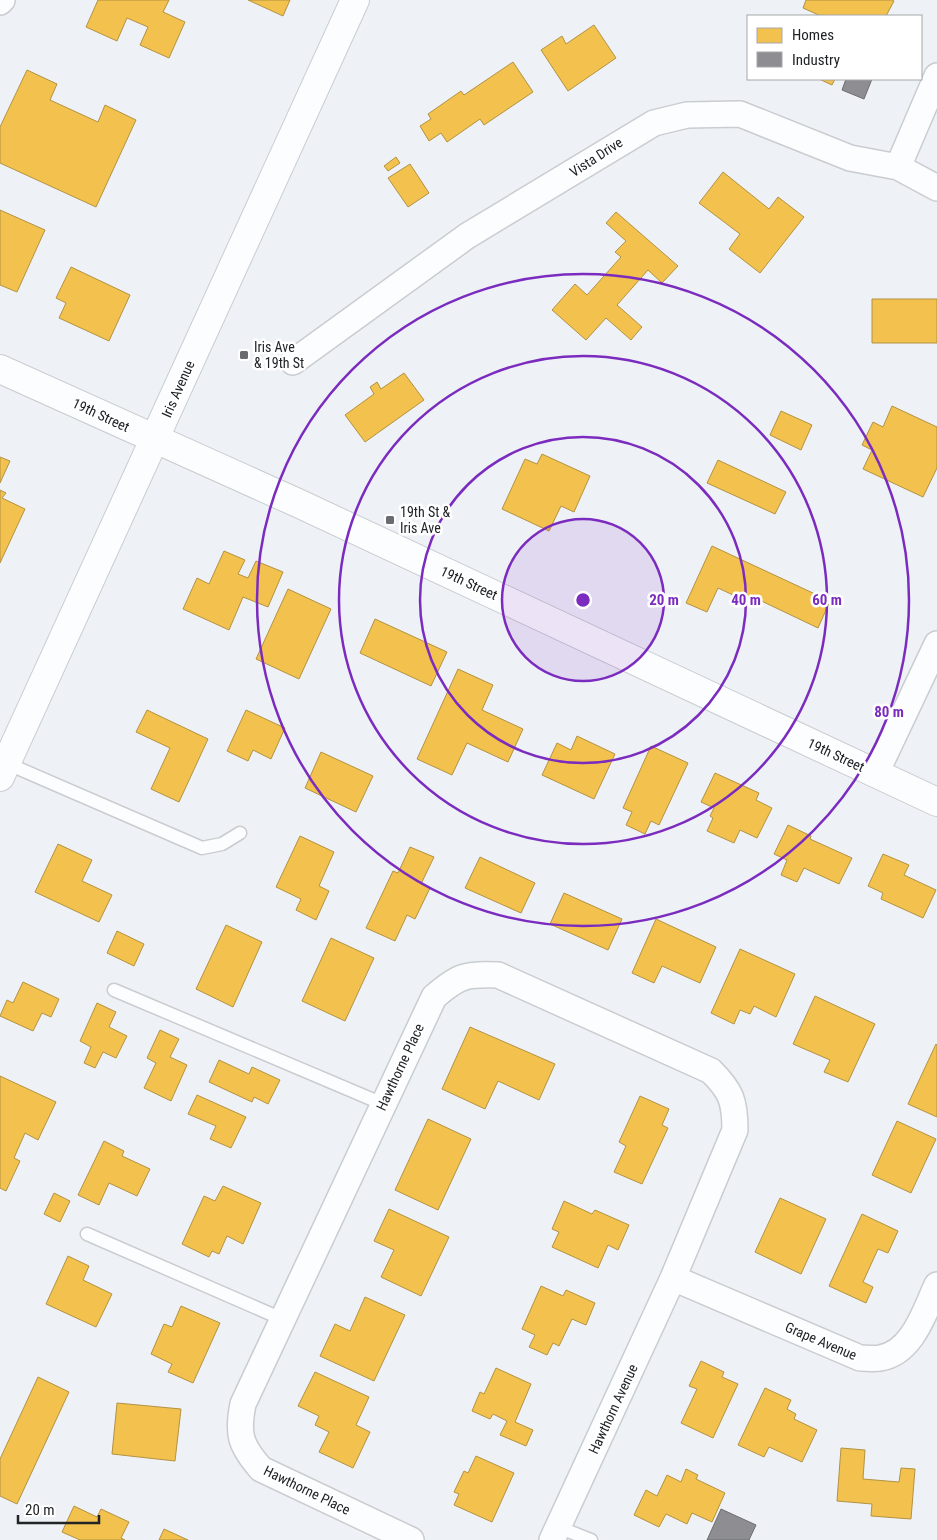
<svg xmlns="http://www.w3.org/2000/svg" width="937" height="1540" viewBox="0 0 937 1540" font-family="'Roboto Condensed',sans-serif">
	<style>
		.homes { fill: #f2c14e; stroke: #b39242 }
		.industry { fill: #8d8d92; stroke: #6c6e72 }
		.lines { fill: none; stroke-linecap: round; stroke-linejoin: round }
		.lane-casing { stroke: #c9cdd0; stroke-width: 15 }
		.street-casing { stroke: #c9cdd0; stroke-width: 28 }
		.secondary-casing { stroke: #c9cdd0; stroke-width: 30 }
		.lane { stroke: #fcfdfe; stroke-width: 12 }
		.street { stroke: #fcfdfe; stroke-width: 25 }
		.secondary { stroke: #fcfdfe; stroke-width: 28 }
		.ring { fill: none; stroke: #7b2cbf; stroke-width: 2.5 }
		.poi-dot { fill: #686c6f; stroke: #fff; stroke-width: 2 }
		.labels { text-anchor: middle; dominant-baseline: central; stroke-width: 5; stroke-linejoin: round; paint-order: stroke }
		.street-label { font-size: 14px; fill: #202426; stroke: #fff }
		.poi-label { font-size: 14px; fill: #202426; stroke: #fff; text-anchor: start }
		.centre { fill: #7b2cbf; stroke: #fff; stroke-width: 2.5 }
		.ring-label { font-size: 15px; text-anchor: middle; font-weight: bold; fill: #7b2cbf; stroke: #fff; stroke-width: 5; stroke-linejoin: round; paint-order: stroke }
	</style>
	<rect width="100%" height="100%" fill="#eef2f6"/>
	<path class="homes" d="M98,0H169L163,12L185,22L169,58L140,45L148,27L127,18L117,41L86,27Z
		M248,0H290L283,16Z
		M806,0H892L894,1L886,16H821L803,8Z
		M594,25L616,58L568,91L541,50L562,36L566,44Z
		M513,62L533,92L484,125L480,119L447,142L441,133L429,141L420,126L431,119L428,114L461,91L464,95Z
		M27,70L57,84L50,100L98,122L105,105L136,120L96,207L0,163V127Z
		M819,79H835L832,85Z
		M396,157L400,163L388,171L384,166Z
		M410,164L429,193L408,207L388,178Z
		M723,172L769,209L778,197L804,217L760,273L729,249L740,234L699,203Z
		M0,210L45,230L17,292L0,285Z
		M616,212L678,266L662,283L648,270L617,305L642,327L631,340L606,318L586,340L552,310L575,284L587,295L621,257L615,252L626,241L606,223Z
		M71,267L130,295L109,341L59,318L66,303L56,298Z
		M872,299H937V343H872Z
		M404,373L424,400L365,442L345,415L374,394L370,387L377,382L381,389Z
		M892,406L937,427V468L923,497L863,469L872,450L862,445L873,422L883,427Z
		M781,411L812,425L801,450L770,435Z
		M542,454L590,476L574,512L561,506L549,531L502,509L525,459L537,464Z
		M0,457L10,461L0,483Z
		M718,460L786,492L775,514L707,483Z
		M0,490L6,493L2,498L25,509L0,563Z
		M712,546L830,601L818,628L751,596L748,602L718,588L707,612L686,603Z
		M224,551L245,560L238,574L248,578L256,561L283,572L268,607L243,597L229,630L183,609L197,578L209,584Z
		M288,589L331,609L299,679L256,659Z
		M375,619L447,652L431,686L360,653Z
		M458,669L493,685L482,710L523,729L508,762L467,743L452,775L417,759Z
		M147,710L208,739L179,802L151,789L170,748L136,732Z
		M246,710L285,728L271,759L253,750L248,761L227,751Z
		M577,736L615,754L594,799L542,775L557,743L571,750Z
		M651,746L688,763L659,825L651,821L645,834L626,825L632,812L623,808Z
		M321,752L373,776L356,812L305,788Z
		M715,773L759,793L756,800L772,808L757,838L740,830L734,843L707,831L713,818L710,816L714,808L701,802Z
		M788,825L811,836L810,839L852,858L839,884L804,868L797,882L781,875L787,860L774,854Z
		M300,836L334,852L319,886L329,891L316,920L296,910L301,899L276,887Z
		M58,844L92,860L82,881L112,895L99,922L35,892Z
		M410,847L434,857L421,884L430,888L415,919L407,915L395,941L366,928L393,871L398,873Z
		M883,854L909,865L904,875L936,890L923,918L881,899L883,893L868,886Z
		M480,857L535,883L521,913L465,888Z
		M564,893L622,919L608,950L550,924Z
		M656,919L716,947L700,983L662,966L654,983L632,973Z
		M226,925L262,942L233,1007L196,989Z
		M117,931L144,944L134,966L107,953Z
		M331,938L374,958L345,1021L302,1001Z
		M740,949L795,974L776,1017L754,1006L750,1014L740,1010L734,1024L711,1013Z
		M23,982L59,999L51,1017L42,1013L33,1031L0,1016L7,1000L13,1003Z
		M815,996L875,1024L848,1082L824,1072L830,1060L793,1044Z
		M97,1003L116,1012L109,1027L127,1036L116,1058L103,1052L95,1068L84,1063L91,1047L80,1041Z
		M470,1027L555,1064L539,1100L498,1081L485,1109L442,1089Z
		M160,1030L179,1039L170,1057L187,1065L171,1101L144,1088L156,1063L147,1058Z
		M936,1044L937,1045V1117L908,1104Z
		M219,1060L249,1074L252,1067L280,1080L268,1104L254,1097L252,1102L209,1082Z
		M0,1076L56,1102L38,1140L25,1133L14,1158L20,1161L6,1191L0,1188Z
		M197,1095L246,1117L231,1148L210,1139L216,1126L188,1114Z
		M640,1096L669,1109L662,1125L668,1128L642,1184L614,1172L626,1146L619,1142Z
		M428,1119L471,1139L438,1210L395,1190Z
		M897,1121L936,1139L911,1193L872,1175Z
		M104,1141L124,1151L122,1156L150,1169L137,1196L109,1183L99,1205L78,1195Z
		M223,1186L261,1203L243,1244L227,1236L219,1254L212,1251L209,1257L182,1244L204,1196L215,1201Z
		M54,1193L70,1201L60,1222L44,1214Z
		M780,1198L826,1219L801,1274L755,1252Z
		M564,1201L592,1214L595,1210L629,1225L618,1250L608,1245L598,1268L552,1247L559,1232L552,1229Z
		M389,1209L449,1237L421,1296L381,1277L394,1250L374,1241Z
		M862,1214L898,1231L888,1253L878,1249L863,1282L873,1287L866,1303L829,1286Z
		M68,1256L89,1266L83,1280L112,1294L96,1327L46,1304Z
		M541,1286L563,1296L566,1290L595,1303L586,1325L572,1319L559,1346L553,1343L547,1355L529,1347L535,1335L522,1329Z
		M365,1297L405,1315L374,1381L320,1356L335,1324L350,1331Z
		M181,1306L220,1323L193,1383L168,1372L172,1364L151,1354L164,1324L172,1327Z
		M701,1361L724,1372L722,1377L738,1384L713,1438L681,1423L697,1389L689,1386Z
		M496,1368L531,1384L515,1422L533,1430L526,1446L500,1435L507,1421L493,1414L490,1419L472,1411L480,1392L484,1394Z
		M315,1372L369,1397L356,1425L370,1432L353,1468L319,1452L329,1432L315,1425L319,1416L298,1406Z
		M38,1377L69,1392L17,1504L0,1496V1459Z
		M765,1388L791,1400L787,1409L796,1414L794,1419L817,1430L802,1462L769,1447L764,1457L738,1445Z
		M117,1403L181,1409L175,1461L112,1454Z
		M841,1448L865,1450L863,1479L899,1482L901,1468L915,1469L911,1519L871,1516L872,1504L837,1501Z
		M476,1456L514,1473L492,1522L454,1505L459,1494L454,1492L464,1471L468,1473Z
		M686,1469L698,1475L696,1479L725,1493L712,1522L692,1513L687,1524L666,1514L659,1527L634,1515L646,1490L657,1496L667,1475L681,1482Z
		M74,1506L97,1517L101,1509L129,1522L121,1538L125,1540H80L62,1532Z
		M164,1529L188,1540H159Z"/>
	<path class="industry" d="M846,79H872L864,99L842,90Z
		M721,1509L756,1525L749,1540H707Z"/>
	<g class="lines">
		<g class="lane-casing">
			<path id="lane" d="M6,763L202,848L222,844L240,833
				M114,990L383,1104
				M87,1234L282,1319
				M558,1527L591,1540"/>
		</g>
		<g class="street-casing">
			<path id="street" d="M0,2L2,0
				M898,167L937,76
				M293,362L467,236L654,123L687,115L740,114L850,158L898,167L937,188
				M876,773L937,644
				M673,1278L860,1358C867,1358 874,1359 880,1358C913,1353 925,1310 937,1285
				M411,1540L261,1469C240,1445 237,1434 243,1404L434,997C459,975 466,974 498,975L711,1071C731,1091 735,1101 735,1130L673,1278L552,1540"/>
		</g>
		<g class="secondary-casing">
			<path id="secondary" d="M0,369L300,504L937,802
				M0,777L355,0"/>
		</g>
		<use href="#lane" class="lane"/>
		<use href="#street" class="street"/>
		<use href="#secondary" class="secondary"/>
	</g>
	<circle cx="583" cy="600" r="81" fill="#7b2cbf" fill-opacity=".12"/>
	<g class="ring">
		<circle cx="583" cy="600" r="81"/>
		<circle cx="583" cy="600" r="163"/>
		<circle cx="583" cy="600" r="244"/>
		<circle cx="583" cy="600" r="326"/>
	</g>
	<g class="poi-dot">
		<rect x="239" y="350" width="10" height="10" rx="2.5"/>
		<rect x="385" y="515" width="10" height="10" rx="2.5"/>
	</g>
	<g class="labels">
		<g class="street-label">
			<text transform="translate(596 157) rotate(-33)">Vista Drive</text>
			<text transform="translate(178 389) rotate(-66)">Iris Avenue</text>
			<text transform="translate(101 415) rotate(25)">19th Street</text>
			<text transform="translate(469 583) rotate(25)">19th Street</text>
			<text transform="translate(836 755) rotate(25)">19th Street</text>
			<text transform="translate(400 1067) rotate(-65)">Hawthorne Place</text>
			<text transform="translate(821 1341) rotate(23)">Grape Avenue</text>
			<text transform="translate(613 1409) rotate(-65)">Hawthorn Avenue</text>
			<text transform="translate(307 1490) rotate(26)">Hawthorne Place</text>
		</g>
		<g class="poi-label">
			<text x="254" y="347">Iris Ave<tspan x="254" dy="16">&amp; 19th St</tspan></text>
			<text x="400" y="512">19th St &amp;<tspan x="400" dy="16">Iris Ave</tspan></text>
		</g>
	</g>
	<circle cx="583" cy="600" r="8" class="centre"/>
	<g class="ring-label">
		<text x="664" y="605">20 m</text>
		<text x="746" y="605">40 m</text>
		<text x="827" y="605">60 m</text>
		<text x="889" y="717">80 m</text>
	</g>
	<rect x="747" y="15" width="175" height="65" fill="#ffffff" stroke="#a6a7a8"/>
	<rect x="757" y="28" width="25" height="15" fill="#f2c14e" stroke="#a6a7a8"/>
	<text x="792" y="40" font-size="15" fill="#202426">Homes</text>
	<rect x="757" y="52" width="25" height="15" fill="#8d8d92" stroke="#a6a7a8"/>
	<text x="792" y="65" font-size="15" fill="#202426">Industry</text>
	<path d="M18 1515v8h81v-8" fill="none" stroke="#202426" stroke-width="2.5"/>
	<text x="25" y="1515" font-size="15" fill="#202426" stroke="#ffffff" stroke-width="4" paint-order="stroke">20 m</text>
</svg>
